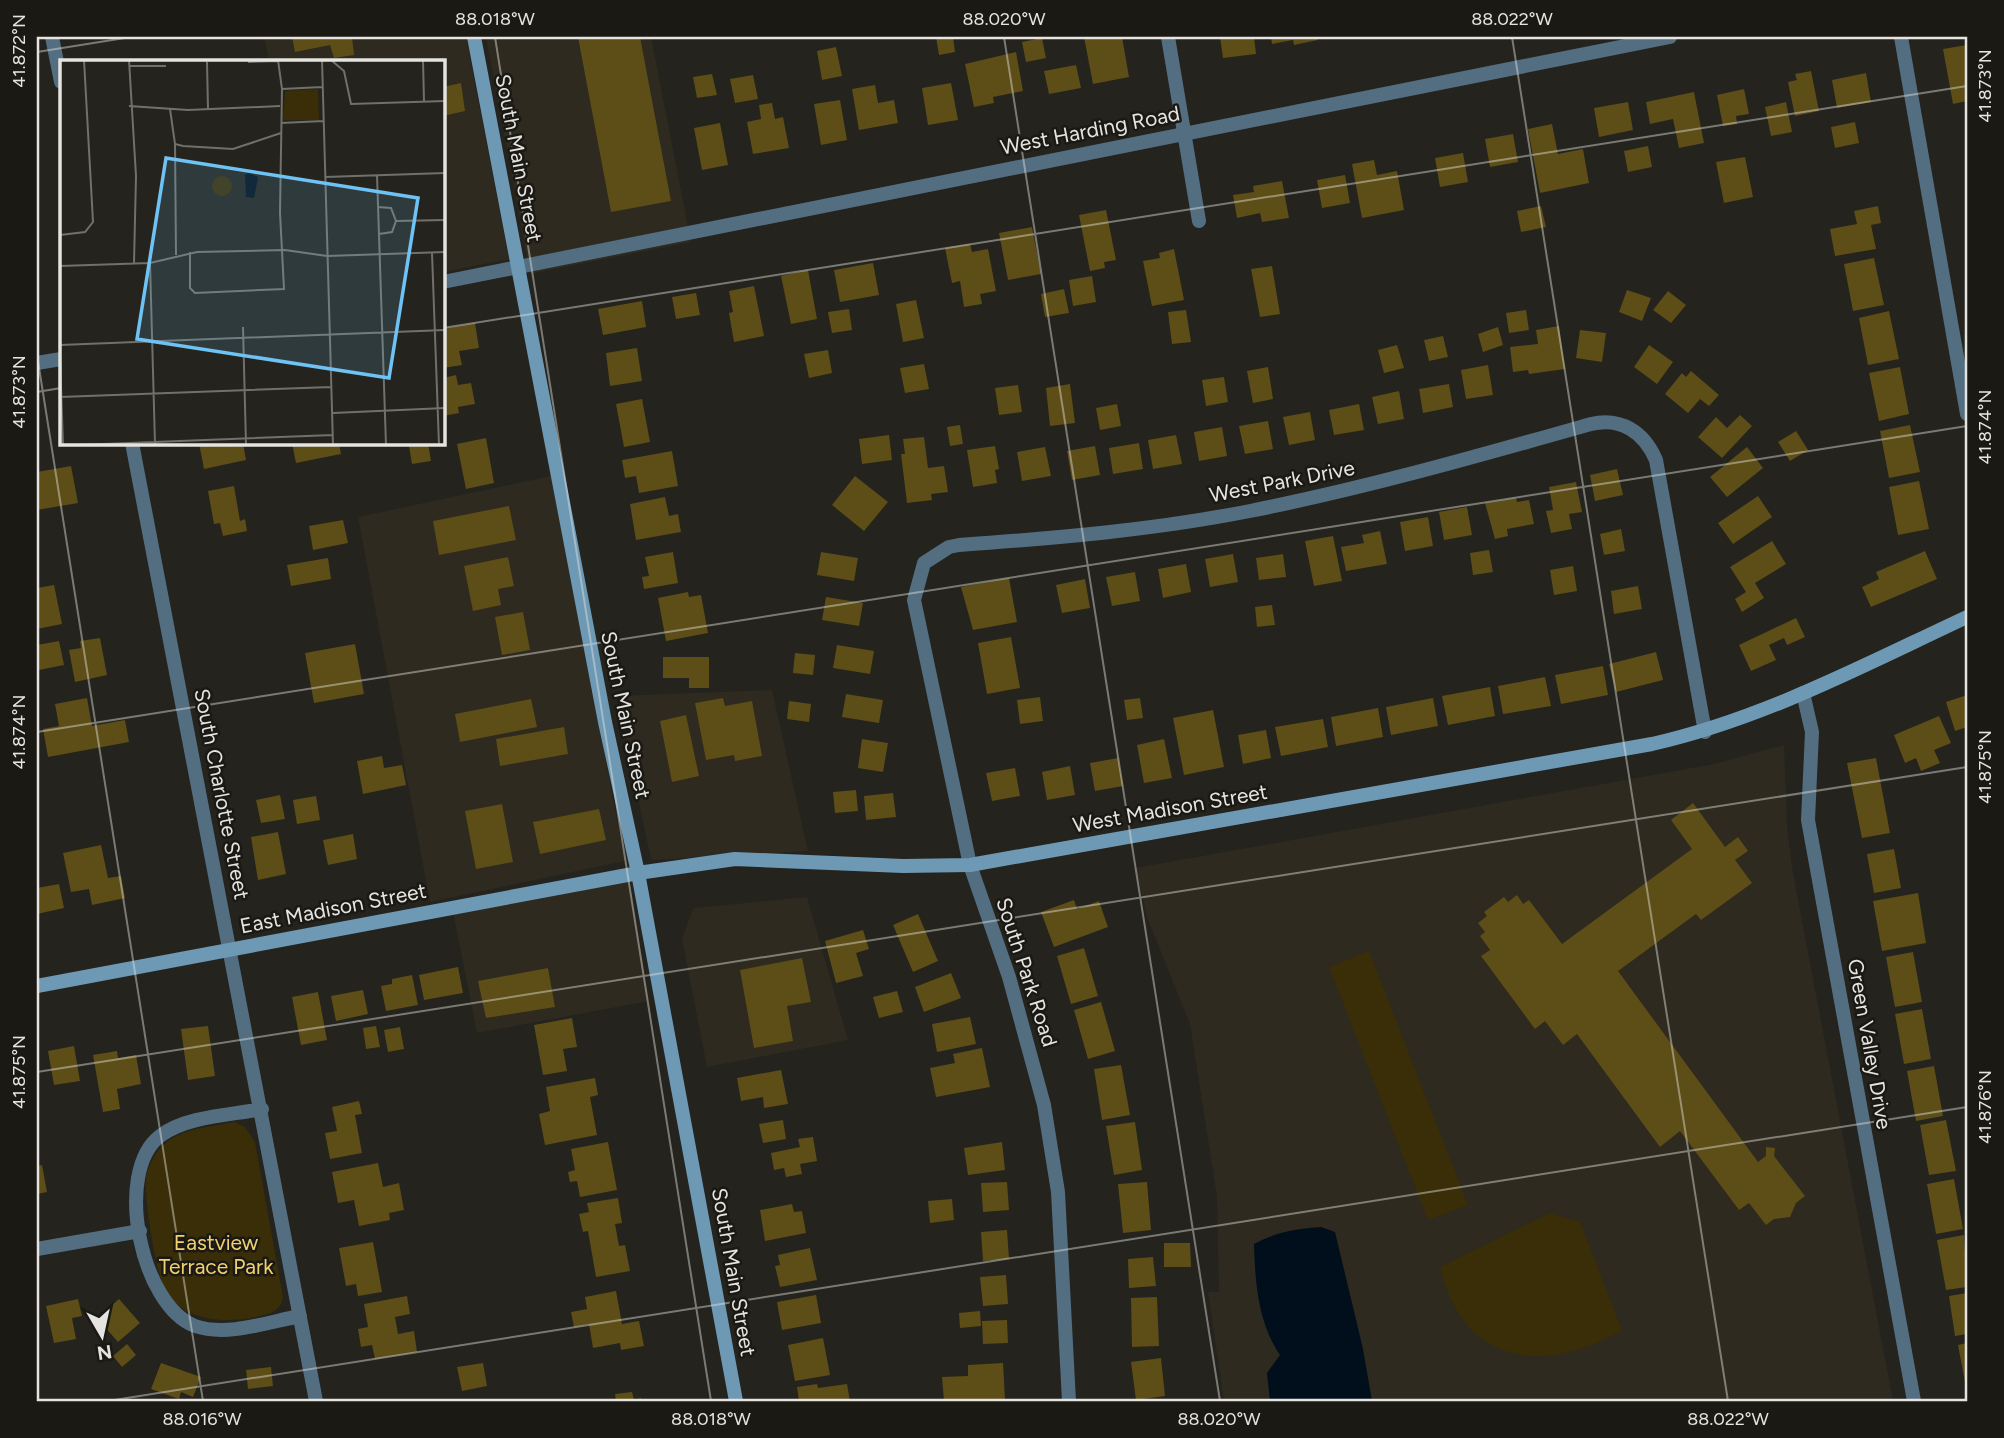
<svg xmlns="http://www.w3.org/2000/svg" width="2004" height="1438" viewBox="0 0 2004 1438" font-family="Figtree,sans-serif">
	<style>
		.built { fill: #2e2a1f }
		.green { fill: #392e07 }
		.water { fill: #000f1b }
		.building { fill: #5d4d17 }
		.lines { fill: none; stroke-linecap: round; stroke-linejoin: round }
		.street { stroke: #536e80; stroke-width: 14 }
		.secondary { stroke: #6d99b5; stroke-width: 14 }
		.ticks { fill: none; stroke: #e5e4e1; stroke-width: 2; stroke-opacity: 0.45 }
		.labels { text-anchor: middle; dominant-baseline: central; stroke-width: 5; stroke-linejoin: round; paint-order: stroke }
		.street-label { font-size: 21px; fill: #e5e4e1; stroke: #1b1914 }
		.park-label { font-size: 21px; fill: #f1d16f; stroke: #1b1914 }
		.inset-road { fill: none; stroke: #71706b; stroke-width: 2 }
		.view { fill: #6fc2f4; fill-opacity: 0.15; stroke: #6fc2f4; stroke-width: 3.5 }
		.inset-edge { fill: none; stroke: #e5e4e1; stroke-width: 3.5 }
		.neatline { fill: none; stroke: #e5e4e1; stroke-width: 2.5 }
		.ticks-label { font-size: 18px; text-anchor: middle; fill: #e5e4e1 }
	</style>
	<rect width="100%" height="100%" fill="#24231d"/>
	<path class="built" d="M264,37H466L509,259L443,272V61H269Z
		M486,37H651L691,242L530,274Z
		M551,476L625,861L430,902L358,517Z
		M772,690L808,851L651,860L617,696Z
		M1784,745L1787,827L1793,873L1893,1401H1224L1208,1292H1219L1217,1197L1190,1024L1147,917L1136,868L1714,764Z
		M629,880L649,1001L477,1033L453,912Z
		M807,897L848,1040L707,1067L682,939L693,908Z"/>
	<path class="green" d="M1369,951L1468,1205L1428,1220L1329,967Z
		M234,1122L245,1127L255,1142L283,1297C280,1312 269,1314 256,1317C225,1323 188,1322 167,1294C156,1278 144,1197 146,1178C148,1166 155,1153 163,1145C182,1128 210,1127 234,1122Z
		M1550,1213L1580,1222L1622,1330C1543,1376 1463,1365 1440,1267Z"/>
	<path class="water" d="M1321,1227L1335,1232L1363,1349L1372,1401H1270L1267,1373L1280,1355C1258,1323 1255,1282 1254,1244C1276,1232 1296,1229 1321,1227Z"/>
	<path class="building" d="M292,37H352L354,55L334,58L330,45L295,52Z
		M578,37H640L671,201L611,212Z
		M936,37H953L955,52L939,55Z
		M1084,37H1122L1129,77L1093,84Z
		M1220,37H1254L1256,54L1223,58Z
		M1271,37H1317L1318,40L1294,45L1293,40L1272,44Z
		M1042,38L1046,58L1026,62L1022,42Z
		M1967,45V101L1953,104L1943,49Z
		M836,47L842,76L822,80L817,51Z
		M1016,52L1023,91L993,97L994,103L974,107L965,64Z
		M1076,65L1081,88L1049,94L1044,71Z
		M1811,71L1819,111L1795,116L1788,82L1797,80L1795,74Z
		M1866,73L1871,102L1837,108L1832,80Z
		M712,74L717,95L697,98L693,77Z
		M753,75L758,99L735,103L730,79Z
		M461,83L465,111L443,116V87Z
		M951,83L958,120L928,125L922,88Z
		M875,85L878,103L894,100L898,123L859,130L852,89Z
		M1744,89L1749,114L1736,116L1737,124L1723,126L1717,95Z
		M1694,92L1704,143L1679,148L1673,119L1650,124L1646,102Z
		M840,100L847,140L821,145L814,104Z
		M1628,102L1633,130L1599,137L1594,108Z
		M1786,102L1792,132L1771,136L1765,107Z
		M772,103L775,119L783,117L789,148L753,154L747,122L761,119L759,105Z
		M1855,122L1859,143L1835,148L1831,127Z
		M720,123L728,165L702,170L694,128Z
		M1552,124L1558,154L1583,149L1589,183L1540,193L1528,129Z
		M1513,134L1518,162L1490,167L1485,139Z
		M1648,146L1652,167L1628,172L1624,151Z
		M1463,153L1468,182L1440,187L1435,158Z
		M1745,157L1753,197L1724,203L1716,162Z
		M1374,160L1377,175L1397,171L1404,210L1362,218L1352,164Z
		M1345,175L1350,203L1322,208L1317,180Z
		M1282,181L1289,218L1262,222L1260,213L1237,218L1233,195L1254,192L1253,186Z
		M1541,206L1546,227L1521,232L1517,211Z
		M1878,206L1881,223L1871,225L1876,249L1835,256L1830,229L1857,224L1854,211Z
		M1106,210L1116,260L1104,262L1105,268L1090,271L1079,215Z
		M1032,227L1041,274L1008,280L999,233Z
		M970,244L972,252L988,249L996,291L980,294L982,304L964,307L960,281L952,283L945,248Z
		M1174,249L1184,300L1152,306L1143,261L1160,258L1159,253Z
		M1874,258L1884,305L1853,311L1844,264Z
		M873,263L879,295L840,302L834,270Z
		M1272,266L1280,314L1260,317L1251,269Z
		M808,270L817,319L791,324L781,276Z
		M1092,276L1096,302L1073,306L1069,280Z
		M754,286L764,336L734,342L729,313L733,312L729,291Z
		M1064,289L1069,313L1045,317L1041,294Z
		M1627,290L1651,298L1642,321L1619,312Z
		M1668,291L1686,305L1671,323L1653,310Z
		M696,293L700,315L676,319L672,297Z
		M916,300L924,338L903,342L896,304Z
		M642,301L646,327L603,335L598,309Z
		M849,309L852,330L832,333L828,312Z
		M1186,310L1191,342L1172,344L1168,312Z
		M1526,310L1529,330L1509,333L1506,313Z
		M1889,311L1899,359L1868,365L1859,318Z
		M475,323L479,348L459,351L462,365L443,368V329Z
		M1559,326L1565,369L1529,374L1528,370L1513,372L1510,347L1538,344L1536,330Z
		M1498,327L1503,345L1483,352L1478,334Z
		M1580,330L1606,333L1602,362L1576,358Z
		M1443,336L1448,357L1429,361L1424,340Z
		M1397,345L1404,368L1384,373L1378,350Z
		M1649,345L1673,362L1657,384L1634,367Z
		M637,348L642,381L610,386L606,353Z
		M828,350L832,373L809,378L804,354Z
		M924,364L929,389L905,393L900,368Z
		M1488,365L1493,395L1466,399L1461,370Z
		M1268,367L1273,399L1253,403L1247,371Z
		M1900,367L1909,414L1879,421L1869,373Z
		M1691,371L1719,395L1709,406L1700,399L1688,413L1665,394L1682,373L1686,377Z
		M456,375L458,385L471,383L475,404L458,407L459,413L443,416V378Z
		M1224,377L1228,402L1206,406L1202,380Z
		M1070,384L1075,423L1050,426L1046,388Z
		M1449,384L1453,407L1423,413L1419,389Z
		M1018,385L1022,412L999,415L995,388Z
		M1399,391L1404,419L1378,424L1372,397Z
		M642,399L650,442L624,447L616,404Z
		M1117,404L1121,426L1100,430L1096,408Z
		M1359,404L1364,430L1334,435L1329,410Z
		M1310,412L1315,440L1289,445L1283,417Z
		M1740,415L1752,426L1722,458L1698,437L1716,417L1727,428Z
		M1268,421L1273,449L1245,454L1239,426Z
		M960,425L963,444L950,446L947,427Z
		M1910,425L1920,472L1889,478L1880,431Z
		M1222,427L1227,456L1199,461L1194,432Z
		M1796,431L1808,450L1790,461L1778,442Z
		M889,435L892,460L862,464L859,439Z
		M1176,435L1182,464L1153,469L1148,440Z
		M924,437L928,468L944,466L948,492L931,494L932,500L907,503L901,454H905L903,439Z
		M486,438L494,483L466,489L457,444Z
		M199,443H243L246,460L204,469Z
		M292,443H339L341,454L296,463Z
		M428,443L431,461L412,464L409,446Z
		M1139,443L1143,469L1113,474L1109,448Z
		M995,446L999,469L995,470L997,483L973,487L967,450Z
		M1095,446L1100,475L1072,480L1067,451Z
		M1045,447L1051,476L1022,481L1017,452Z
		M1747,447L1763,468L1727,497L1710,477Z
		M672,451L678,486L639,493L636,476L625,478L622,460Z
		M71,466L78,503L37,510V472Z
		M1617,469L1623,495L1595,501L1590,475Z
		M855,476L888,502L864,531L832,505Z
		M1919,481L1929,529L1898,535L1889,487Z
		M1576,482L1582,512L1569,514L1572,529L1551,533L1546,511L1553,510L1549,487Z
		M234,486L240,521L245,519L247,531L223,536L220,523L214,524L208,491Z
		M1758,496L1772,517L1733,544L1718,523Z
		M665,497L669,516L678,514L681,532L636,540L630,504Z
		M1516,498L1517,502L1529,500L1534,524L1507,529L1508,536L1495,539L1485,503Z
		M509,506L516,540L439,555L433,521Z
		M1467,507L1472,535L1444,540L1439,512Z
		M1428,517L1433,546L1405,551L1400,522Z
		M343,520L348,543L313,550L309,526Z
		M1621,529L1625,551L1604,555L1600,534Z
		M1380,531L1387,564L1346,571L1341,547L1364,543L1362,535Z
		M1333,536L1342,581L1314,586L1305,541Z
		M1772,541L1786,564L1755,583L1764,598L1742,612L1735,599L1746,592L1730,567Z
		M1489,550L1493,572L1473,575L1470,553Z
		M1925,551L1937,579L1871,607L1862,587L1879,579L1876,572Z
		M673,552L678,583L644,589L642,577L649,576L645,557Z
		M821,552L858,558L854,581L817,575Z
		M1233,554L1238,582L1210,587L1205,559Z
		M1283,554L1286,577L1259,580L1256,558Z
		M508,557L514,586L498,589L501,605L473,611L464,566Z
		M328,558L331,579L291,586L287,565Z
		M1186,564L1191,592L1163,598L1158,569Z
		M1573,566L1577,591L1554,595L1550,570Z
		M1135,572L1140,601L1112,606L1106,577Z
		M1009,578L1017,622L973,630L961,587Z
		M1085,579L1090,608L1062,613L1056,585Z
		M54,585L62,624L37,629V588Z
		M1638,586L1642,609L1614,614L1611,591Z
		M688,592L689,597L701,595L708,633L666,641L658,598Z
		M826,597L863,603L859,626L822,620Z
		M1272,605L1275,625L1257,627L1255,607Z
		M523,612L530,650L502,655L495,617Z
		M1796,618L1805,637L1787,645L1784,638L1769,645L1776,660L1751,671L1739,645Z
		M1011,637L1020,688L987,694L978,643Z
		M100,638L107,675L75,682L69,650L81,648L80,641Z
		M59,641L64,665L39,670L37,645Z
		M355,644L364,694L314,703L305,653Z
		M837,645L874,651L870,674L833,668Z
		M1656,652L1663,680L1616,692L1609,664Z
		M795,653L815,655L813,675L793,673Z
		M663,657H709V688H689V678H663Z
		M1603,666L1608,695L1561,704L1555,675Z
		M1545,677L1551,706L1503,714L1498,686Z
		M1490,687L1495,716L1448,725L1442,696Z
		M846,694L883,700L879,723L842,717Z
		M1967,695V727L1955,731L1946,702Z
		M1040,697L1043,721L1020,724L1017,700Z
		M87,698L92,726L125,720L129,742L48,757L43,729L59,726L55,704Z
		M723,698L725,706L752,701L762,756L735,761L734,755L706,760L695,703Z
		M1140,698L1143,718L1127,720L1124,700Z
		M1433,698L1438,726L1391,735L1386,707Z
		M531,699L537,727L460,742L455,714Z
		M789,701L811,704L809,722L787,719Z
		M1378,708L1383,737L1336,746L1331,717Z
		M1213,710L1224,767L1184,775L1173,718Z
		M686,715L699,776L672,782L660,721Z
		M1939,716L1951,743L1934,750L1940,763L1921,771L1916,758L1905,763L1894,735Z
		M1323,719L1328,747L1281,756L1275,727Z
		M564,727L568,754L500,766L496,739Z
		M1266,730L1271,758L1243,764L1238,735Z
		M862,739L888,743L883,772L858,768Z
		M1164,739L1172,778L1144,783L1137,745Z
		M382,756L384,768L402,765L406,785L363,794L357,761Z
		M1118,758L1123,786L1095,791L1090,763Z
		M1876,758L1890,833L1862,838L1847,763Z
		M1070,766L1075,795L1047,800L1042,772Z
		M1015,768L1020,796L992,801L986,773Z
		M856,790L858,811L835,813L833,792Z
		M893,793L896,817L866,820L864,796Z
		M280,795L285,819L261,823L256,800Z
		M316,796L320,820L297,824L293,800Z
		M1693,803L1725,847L1738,837L1748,851L1735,860L1752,883L1701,920L1696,914L1618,971L1758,1162L1766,1156V1147L1775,1148L1774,1156L1805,1196L1796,1203L1790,1217L1774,1219L1766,1225L1749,1203L1739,1210L1680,1131L1660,1147L1577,1034L1563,1045L1545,1021L1535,1029L1481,956L1490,950L1480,936L1485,932L1478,923L1487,916L1484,912L1504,897L1508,902L1517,895L1523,904L1529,900L1562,944L1692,849L1671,820Z
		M502,804L513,862L476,869L465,811Z
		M599,809L606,840L540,854L533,822Z
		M278,832L286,874L258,880L251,837Z
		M353,834L357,859L328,865L323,840Z
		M101,845L108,878L121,876L125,898L92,905L89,889L71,892L63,853Z
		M1894,849L1901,888L1874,893L1867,854Z
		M59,884L64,908L37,914V888Z
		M1918,893L1926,943L1882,951L1873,901Z
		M1074,900L1077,909L1099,901L1108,927L1054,947L1041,912Z
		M918,914L938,961L913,972L893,925Z
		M863,930L869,949L856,953L863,976L836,983L825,941Z
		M1084,948L1098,996L1071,1004L1057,956Z
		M1913,952L1922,1002L1895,1007L1886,957Z
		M802,958L811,1002L787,1006L793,1041L754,1048L740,970Z
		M458,967L463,993L424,1000L419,975Z
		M548,968L555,1007L486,1018L478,981Z
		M951,973L961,998L924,1012L915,987Z
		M412,975L418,1005L386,1011L381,986L392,984V979Z
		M363,990L368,1014L336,1021L331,996Z
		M897,991L903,1012L879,1018L873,997Z
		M318,992L327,1040L301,1045L292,997Z
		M1101,1002L1115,1051L1088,1059L1074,1010Z
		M1922,1009L1931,1059L1904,1064L1895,1014Z
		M970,1017L976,1044L937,1052L932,1024Z
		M572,1018L577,1047L563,1049L567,1071L543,1075L534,1025Z
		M208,1026L215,1076L188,1080L181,1029Z
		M376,1026L380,1047L366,1049L363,1028Z
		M400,1027L404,1049L388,1052L384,1030Z
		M74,1046L80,1081L54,1085L48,1051Z
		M982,1048L990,1087L936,1097L930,1068L955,1063L953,1054Z
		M117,1051L118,1058L136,1055L141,1084L117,1089L120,1109L103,1112L93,1055Z
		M1121,1065L1130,1115L1102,1120L1094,1069Z
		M1934,1066L1943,1116L1916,1121L1907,1071Z
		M781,1070L788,1104L764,1108L763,1097L741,1101L737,1078Z
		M595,1078L598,1095L590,1097L597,1135L545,1145L539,1114L550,1111L546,1087Z
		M359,1101L362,1114L355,1115L362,1153L330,1159L325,1133L337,1131L332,1107Z
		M783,1120L786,1139L763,1143L759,1124Z
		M1946,1120L1956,1171L1929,1175L1920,1125Z
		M1135,1122L1142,1170L1114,1175L1106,1126Z
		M813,1137L817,1161L800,1164L802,1174L786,1177L784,1168L774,1170L771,1153L800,1147L798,1139Z
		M608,1142L617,1190L580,1197L577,1181L570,1182L568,1172L575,1170L571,1149Z
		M1002,1142L1005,1170L968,1175L964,1148Z
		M378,1163L383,1187L399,1183L404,1210L389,1213L390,1220L359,1226L354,1200L338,1203L332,1172Z
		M42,1165L47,1192L37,1194V1166Z
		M1954,1179L1963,1229L1936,1234L1927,1184Z
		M1007,1182L1009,1210L983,1212L981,1183Z
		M1147,1182L1151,1230L1123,1233L1118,1184Z
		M618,1198L622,1223L615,1224L619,1246L625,1245L630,1271L596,1277L588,1231L583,1232L579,1214L589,1212L587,1203Z
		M952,1199L954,1220L930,1223L928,1201Z
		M792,1204L794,1212L802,1211L806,1233L765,1241L760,1210Z
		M1007,1230L1009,1259L983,1261L981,1232Z
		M1964,1235L1967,1287L1946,1290L1937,1240Z
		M373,1242L382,1292L358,1296L356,1284L346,1286L339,1248Z
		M1164,1243H1190L1191,1267H1164Z
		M810,1248L817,1280L780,1287L775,1266L780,1265L778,1255Z
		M1153,1257L1156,1286L1129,1288L1128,1259Z
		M1006,1275L1008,1304L983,1306L980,1277Z
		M616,1291L622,1324L639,1321L644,1346L621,1350L620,1343L593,1348L589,1324L574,1327L571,1312L587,1309L585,1297Z
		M1967,1293V1334L1955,1336L1949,1296Z
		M816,1295L821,1323L782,1330L777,1302Z
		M407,1296L410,1314L395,1317L398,1334L414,1331L417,1352L375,1359L372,1345L361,1347L358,1329L368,1327L364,1304Z
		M1157,1297L1159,1346L1132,1347L1131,1298Z
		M78,1299L82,1316L72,1318L76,1339L54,1343L46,1306Z
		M119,1299L140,1323L118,1342L97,1318Z
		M980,1311L981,1326L960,1328L959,1313Z
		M1007,1320L1008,1343L983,1344L982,1321Z
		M823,1338L830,1375L795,1381L788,1345Z
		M1967,1343V1382H1965L1958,1345Z
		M127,1344L136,1355L122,1367L113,1356Z
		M1161,1358L1165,1396L1136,1400L1131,1362Z
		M161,1363L201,1377L193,1397L181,1392L179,1399L151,1389Z
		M483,1363L487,1386L462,1391L457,1367Z
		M1003,1363L1005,1400L944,1401L942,1377L968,1376V1365Z
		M271,1367L273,1386L248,1389L246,1370Z
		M817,1384L818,1388L847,1384L850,1401H799L797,1387Z
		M632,1392L634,1400L641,1398V1401H616L615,1394Z"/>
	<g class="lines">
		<path class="street" d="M52,37L61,82
			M1168,37L1199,221
			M1901,37L1967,414
			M443,282L1670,37
			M37,363L61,359
			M132,443L316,1401
			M1803,693L1812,732L1808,820L1914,1401
			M262,1109C231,1115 186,1116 160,1136C113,1172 141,1306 195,1326C227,1337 268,1322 300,1316
			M37,1249L140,1231
			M1069,1401L1058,1192L1044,1105L1009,977L970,865L914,600L924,563L949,547L959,545C1057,538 1154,530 1250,511C1366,488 1478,456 1591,424C1621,417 1644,432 1656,460L1705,732"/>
		<path class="secondary" d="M474,37L605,722L638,873L736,1401
			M37,986L638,873L735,859L903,866L970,865L1652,744C1763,719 1864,665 1967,617"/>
	</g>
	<path class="ticks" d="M495,37L711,1401M1004,37L1220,1401M1512,37L1728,1401M37,52L131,37M443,328L1967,86M37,355L203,1401M37,392L61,388M37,732L1967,426M37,1072L1967,767M108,1401L1967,1107"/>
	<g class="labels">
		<g class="street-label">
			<text transform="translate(1090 130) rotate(-11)">West Harding Road</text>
			<text transform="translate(519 158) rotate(79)">South Main Street</text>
			<text transform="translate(1282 481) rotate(-11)">West Park Drive</text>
			<text transform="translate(626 715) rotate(78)">South Main Street</text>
			<text transform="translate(222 794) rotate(79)">South Charlotte Street</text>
			<text transform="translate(1170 808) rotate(-10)">West Madison Street</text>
			<text transform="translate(333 908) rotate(-11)">East Madison Street</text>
			<text transform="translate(1027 972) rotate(72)">South Park Road</text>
			<text transform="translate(1870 1044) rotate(80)">Green Valley Drive</text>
			<text transform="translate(734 1272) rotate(80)">South Main Street</text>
		</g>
		<g class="park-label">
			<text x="216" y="1242">Eastview<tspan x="216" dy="24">Terrace Park</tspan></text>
		</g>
	</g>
	<g transform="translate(60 60)">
		<rect width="385" height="385" fill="#24231d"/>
		<path d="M258,29L259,60H223L225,31ZM152 126a10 10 0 1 1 20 0a10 10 0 1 1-20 0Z" fill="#392e07"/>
		<path d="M189,113L198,117L194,138L186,137L185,115Z" fill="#000f1b"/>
		<path class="inset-road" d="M69,0L76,116L74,203M262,0L273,385M271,0L284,11L291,44L385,41M363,0L364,42M147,2L148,49M188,2L218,1M69,6H106M222,29L262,27M69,46L128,50L220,46M110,49L115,84L123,86L173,89L221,73M221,63L263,61M115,84L116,195M317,115L326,385M265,117L385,113M318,147L331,148L336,161L332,172L319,174M336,161L385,160M0,175L25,172L33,162L24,0M130,192V228L135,233L224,229L220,153L222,29L218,0M372,193L379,385M90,203L95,384M0,206L90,203L137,192L225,190L267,196L385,192M183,267L186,385M0,285L385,270M0,296L3,385M0,337L271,327M273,353L385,348M18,385L273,375"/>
		<path class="view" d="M106,98L358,138L329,318L77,279Z"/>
		<rect width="385" height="385" class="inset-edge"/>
	</g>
	<rect width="2004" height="1438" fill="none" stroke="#1b1914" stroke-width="77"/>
	<g transform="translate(102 1336) rotate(171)" stroke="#1b1914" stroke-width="5" paint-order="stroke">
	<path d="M0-5L12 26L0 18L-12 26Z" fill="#e5e4e1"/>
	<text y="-10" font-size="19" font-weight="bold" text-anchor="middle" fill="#e5e4e1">N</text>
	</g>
	<rect x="38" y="38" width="1928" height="1362" class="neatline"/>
	<g class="ticks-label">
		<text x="495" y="25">88.018°W</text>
		<text x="1004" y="25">88.020°W</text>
		<text x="1512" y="25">88.022°W</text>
		<text transform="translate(19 51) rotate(-90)" y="6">41.872°N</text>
		<text transform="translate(1985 86) rotate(-90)" y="6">41.873°N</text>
		<text transform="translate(19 392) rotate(-90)" y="6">41.873°N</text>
		<text transform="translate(1985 427) rotate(-90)" y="6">41.874°N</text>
		<text transform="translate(19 732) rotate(-90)" y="6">41.874°N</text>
		<text transform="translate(1985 767) rotate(-90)" y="6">41.875°N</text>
		<text transform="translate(19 1072) rotate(-90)" y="6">41.875°N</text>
		<text transform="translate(1985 1107) rotate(-90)" y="6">41.876°N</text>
		<text x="202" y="1425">88.016°W</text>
		<text x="711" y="1425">88.018°W</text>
		<text x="1219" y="1425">88.020°W</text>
		<text x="1728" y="1425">88.022°W</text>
	</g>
</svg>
